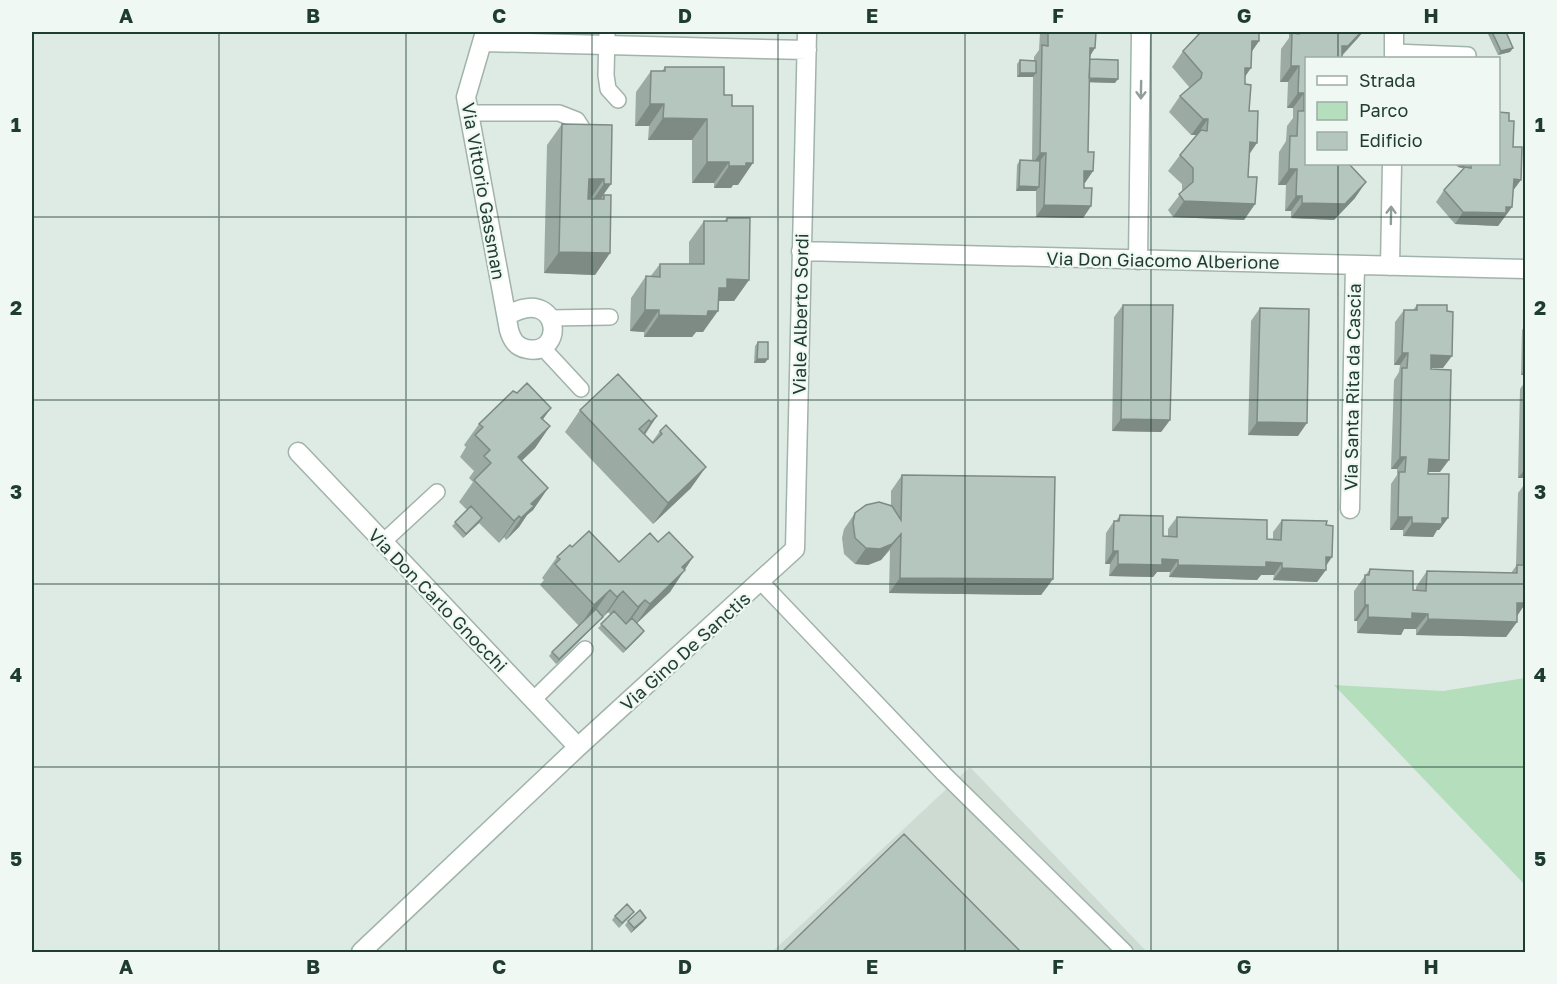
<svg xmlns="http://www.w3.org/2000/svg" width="1557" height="984" viewBox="0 0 1557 984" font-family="'Golos Text',sans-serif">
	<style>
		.built { fill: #cddbd3 }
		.green { fill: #b5debc }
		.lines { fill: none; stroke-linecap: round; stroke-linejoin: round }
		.service-casing { stroke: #a1b3ab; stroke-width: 18 }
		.minor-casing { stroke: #a1b3ab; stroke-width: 21 }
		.service { stroke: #fff; stroke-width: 15 }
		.minor { stroke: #fff; stroke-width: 18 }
		.wall { fill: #9baaa3 }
		.shaded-wall { fill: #7e8b84 }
		.building { fill: #b4c6bd; stroke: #7e8b84; stroke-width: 1.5 }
		.oneway { stroke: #8f9e98 }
		.grid { fill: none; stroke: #1f3c31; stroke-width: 1.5; stroke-opacity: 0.55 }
		.labels { text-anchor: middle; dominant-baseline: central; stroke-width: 4.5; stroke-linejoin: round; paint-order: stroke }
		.street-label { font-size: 18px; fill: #1f3c31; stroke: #eff8f2 }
		.neatline { fill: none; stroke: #1f3c31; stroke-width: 2 }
		.grid-label { font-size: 20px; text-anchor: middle; font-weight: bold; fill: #1f3c31 }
	</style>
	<rect width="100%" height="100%" fill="#deebe4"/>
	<path class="built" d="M970,767L1147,952H772Z"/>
	<path class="green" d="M1525,678H1526L1525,885L1334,685L1443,691Z"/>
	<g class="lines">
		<g class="service-casing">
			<path id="service" d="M607,32L606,75L608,89L618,100
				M1394,52L1468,55
				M469,113H559L577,120L584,131
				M550,318L610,317
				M542,347L581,389
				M383,542L437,492
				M761,582L944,774L1125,952
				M533,700L585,649"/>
		</g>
		<g class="minor-casing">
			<path id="minor" d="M485,32L466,97L509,330C512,340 516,347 527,349C567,357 560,284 507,316
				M483,42L807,50
				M1394,58V32
				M801,251L1525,269
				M1138,260L1141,32
				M1390,266L1392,164
				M298,452L578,747
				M1350,509L1355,265
				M361,952L578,747L795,549L807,32"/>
		</g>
		<use href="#service" class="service"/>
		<use href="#minor" class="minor"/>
	</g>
	<path class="wall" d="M1040,32H1096L1090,59L1115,83L1089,82L1088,152L1093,171L1084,183V188L1091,206L1083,218L1036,217V191H1016L1017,165L1020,160L1032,161L1033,77H1017V64L1020,60H1034V57L1039,50Z
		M1193,32H1259V41L1252,51L1245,77V84L1249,111L1248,177L1255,204L1244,220L1173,217L1168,210L1182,192V184L1168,171L1180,155L1197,135H1191L1169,112L1180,96L1190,88L1172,67L1183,51L1199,33Z
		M1289,32H1363L1357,39L1342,56L1306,164L1355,198L1334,220L1291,218V211H1285L1286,185H1278L1279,152L1286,141L1287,126L1293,118V108H1287L1288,82H1280L1281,49L1289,38Z
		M1487,32H1506L1513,48L1510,52L1498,55Z
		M665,67L724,95L732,106L738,185H733L731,188H714V183H692V140H648L649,126H635L636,92L651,71H662Z
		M1509,121L1513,147L1512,207L1498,226L1455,224L1436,202L1444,190L1463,169V168L1458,167L1454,164H1498Z
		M562,124L612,125L604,195L610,253L595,275L544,273L547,145Z
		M727,218L749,280L734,301H718L703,332H696L692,337H644V332L630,331L631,298L646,276L650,277L660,264H689V242L704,221H724Z
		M1123,305L1170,420L1161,432L1112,431L1114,317Z
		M1417,305L1443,368H1431L1440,472H1428V474L1448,518L1439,530H1437L1433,537L1403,536V530H1390L1391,484L1397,475V469H1391L1394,380L1399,372L1400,365H1394L1395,322L1404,310H1413Z
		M1260,308L1298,436L1248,435L1251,321Z
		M1526,324V375H1521L1522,330Z
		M758,342L765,363H754L755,346Z
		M1526,380V478H1518L1520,389Z
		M580,410L657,416L645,435L652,442L660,431L666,425L691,488L653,524L565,432Z
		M543,420L550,426L535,448L521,461L548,488L533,510L527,515L519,527L506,540L504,537L499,543L479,523L463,538L452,526L467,510L459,502L473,482L469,478L474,471L460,457L466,447L464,445L479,424Z
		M902,475L1053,579L1041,595L889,593L890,550L881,560L868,565L855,564L844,554L842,538L844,529L855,513L891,506V491Z
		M1526,482V606L1523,607L1517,616V622L1506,637L1416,635V629H1404L1401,635L1357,633V621H1354V591L1370,569L1413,590H1416V587L1427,571L1511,573L1516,566L1518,493Z
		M1120,515L1163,536H1168V529L1177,517L1267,539L1273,540V532L1282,520L1326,566L1317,582L1273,580L1274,575H1261L1257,580L1169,577L1170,572H1157L1153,577L1109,576L1110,564H1105L1106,533L1114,521H1116Z
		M658,542L693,557L670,592L637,623L644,631L641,635L623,653L598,628L611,615L608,612L556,664L549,656L552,652L579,626L540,585L544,580L542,578L557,557L572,547L619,562Z
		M615,916H631L619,928L612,920Z
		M646,918L643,922L631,933L625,925L628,921Z"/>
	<path class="shaded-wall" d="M1361,32H1363L1357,39L1339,58L1342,46Z
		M1252,41H1259L1248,57Z
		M1090,48H1095L1087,61Z
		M1513,48L1510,52L1498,55L1501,51Z
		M1291,66H1299L1288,82H1280Z
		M1245,68H1251L1240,84Z
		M1020,73H1036L1033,77H1017Z
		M1084,78L1118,79L1115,83L1081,82Z
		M1298,93H1304L1293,108H1287Z
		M650,104H664L649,126H635Z
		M663,118L707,119L692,140H648Z
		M1203,119H1208L1197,135H1191Z
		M1250,142L1257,143L1246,159Z
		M1040,153H1046L1037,165H1032Z
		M707,162H729L714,183H692Z
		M746,163H753L738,185H733L731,188H714L729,166Z
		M1461,164H1466L1463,168L1458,167Z
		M1289,169H1297L1286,185H1278Z
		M1084,171H1093L1085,183H1075Z
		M589,179H604L589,201H574Z
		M1514,179L1521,180L1512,192Z
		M1366,182L1355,198L1334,220L1291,218L1302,203Z
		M604,184H611L596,205H589Z
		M1019,186L1039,187L1036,191H1016Z
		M1296,196H1302L1291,211H1285Z
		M1184,201L1255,204L1244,220L1173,217Z
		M1044,205L1091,206L1083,218L1036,217Z
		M1506,207H1512L1498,226L1455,224L1463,212Z
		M559,252L610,253L595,275L544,273Z
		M727,279L749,280L734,301H718L719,288Z
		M645,310H659L644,332L630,331Z
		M708,311H718L703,332H696L692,337H644L659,315Z
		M1402,353H1408L1400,365H1394Z
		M1431,355L1452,356L1443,368H1423Z
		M757,359H768L765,363H754Z
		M1526,368V375H1521Z
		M551,408L536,429L541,418Z
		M657,416L642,438L636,444L651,422Z
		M1121,419L1170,420L1161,432L1112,431Z
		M1257,422L1307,423L1298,436L1248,435Z
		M550,426L535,448L503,479L518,457Z
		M1400,457H1406L1397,469H1391Z
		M1429,459L1449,460L1440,472H1420Z
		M706,467L691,488L653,524L668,503Z
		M1526,468V478H1518Z
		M548,488L533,510L527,515L519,527L506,540L531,504Z
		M519,516L504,537L499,543L514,521Z
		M1398,517H1412L1403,530H1390Z
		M482,518L479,523L463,538L466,534Z
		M1442,518H1448L1439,530H1437L1433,537L1403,536L1412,523Z
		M901,534L881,560L868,565L855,564L866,548Z
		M1113,551H1118L1110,564H1105Z
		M693,557L670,592L635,625L650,604L682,567Z
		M1326,557H1332L1324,569L1326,570L1317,582L1273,580L1282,568Z
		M1162,559L1178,560L1170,572H1157L1153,577L1109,576L1118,564Z
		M1266,562L1282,563L1274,575H1261L1257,580L1169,577L1178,565Z
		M900,578L1053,579L1041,595L889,593Z
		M610,590L595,611L579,627L594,605Z
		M623,591L608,612L556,664L559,659L603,617L617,597Z
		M1526,595V606L1523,607L1515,619L1517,603Z
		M645,600L630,621L623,628L638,607Z
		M1365,605H1368L1357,621H1354Z
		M1412,613L1428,614L1416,629H1404L1401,635L1357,633L1368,617Z
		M1428,619L1517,622L1506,637L1416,635Z
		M644,631L641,635L623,653L626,649Z
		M646,918L643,922L631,933L634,928Z"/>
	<path class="building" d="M1048,32H1096L1095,48H1090L1088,152H1094L1093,171H1084V188H1092L1091,206L1044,205L1046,153H1040L1042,45L1048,46Z
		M1201,32H1259V41H1252L1251,68H1245V84L1251,85L1249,111H1258L1257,143L1250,142L1248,177H1257L1255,204L1184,201L1179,194L1193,182V168L1180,155L1201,130L1207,131L1208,119H1203L1180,96L1201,78L1202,73L1183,51Z
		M1300,32H1361L1348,46H1342V58H1348H1306V164H1349L1366,182L1345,204L1302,203V196H1296L1297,169H1289L1290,136H1297L1298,111H1304V93H1298L1299,66H1291L1292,33L1299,34Z
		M1492,32H1506L1513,48L1501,51Z
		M1090,59L1118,60V79L1089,78Z
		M1020,60L1036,61V73H1020Z
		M665,67H724V95H732V106H753V163H746V166H729V162H707V119L663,118L664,104H650L651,71H665Z
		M1498,112L1509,113V121H1514L1513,147H1522L1521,180L1514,179L1512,207H1506V213L1463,212L1444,190L1465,167L1471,168V164H1498Z
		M562,124L612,125L611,184H604V179H589L588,199H604V195H611L610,253L559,252Z
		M1020,160L1040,161L1039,187L1019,186Z
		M727,218H750L749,280L727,279V288H719L718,311H708L707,316L659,315V310H645L646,276L660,277V264H704V221H727Z
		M1123,305H1173L1170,420L1121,419Z
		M1417,305H1447V311L1453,312L1452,356L1431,355V369L1451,370L1449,460L1429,459L1428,474H1449L1448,518H1442V524L1412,523V517H1398L1399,472H1405L1406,457H1400L1402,368H1407L1408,353H1402L1404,310H1417Z
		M1260,308L1309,309L1307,423L1257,422Z
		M758,342H768V359H757Z
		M618,374L657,416L651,422L649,420L639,429L653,443L662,434L660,431L666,425L706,467L668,503L580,410Z
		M527,383L551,408L541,418L550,426L518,457L548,488L531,504L534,506L521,518L519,516L514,521L474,480L491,463L484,456L490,450L475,435L483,427L479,424L513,391L517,393Z
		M902,475L1055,477L1053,579L900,578L901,534L892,544L880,549L866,548L855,538L853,522L855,513L866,505L879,502L892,506L901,520Z
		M471,506L482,518L466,534L455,522Z
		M1120,515L1163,516V536L1177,537V517L1267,520V539L1281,540L1282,520L1327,521L1326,525L1333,526L1332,557H1326V570L1282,568V563L1266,562V567L1178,565V560L1162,559V565L1118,564V551H1113L1114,521H1119Z
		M589,531L619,562L650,533L658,542L669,532L693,557L682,567L685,570L650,604L645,600L638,607L623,591L617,597L610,590L594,605L555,564L560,559L557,557L570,545L572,547Z
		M1517,565H1526V603H1517V622L1428,619V614L1412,613V619L1368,617V605H1365V575H1369L1370,569L1413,571V590L1426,591L1427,571L1517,573Z
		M596,609L603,617L559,659L552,652Z
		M614,611L626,624L632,618L644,631L626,649L601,624Z
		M904,834L1021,952H782Z
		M627,904L634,912L622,923L615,916Z
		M640,910L646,918L634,928L628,921Z"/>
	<defs><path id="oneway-shaft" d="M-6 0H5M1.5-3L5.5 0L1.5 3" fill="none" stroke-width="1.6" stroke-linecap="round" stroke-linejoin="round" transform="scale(1.5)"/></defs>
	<g class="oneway">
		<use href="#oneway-shaft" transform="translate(1141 90) rotate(91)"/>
		<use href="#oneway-shaft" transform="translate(1391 215) rotate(-89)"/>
	</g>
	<path class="grid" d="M219,32V952M406,32V952M592,32V952M778,32V952M965,32V952M1151,32V952M1338,32V58M1338,164V952M32,217H1526M32,400H1526M32,584H1526M32,767H1526"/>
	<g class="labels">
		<g class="street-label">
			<text transform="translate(484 191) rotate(80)">Via Vittorio Gassman</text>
			<text transform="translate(1163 260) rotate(1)">Via Don Giacomo Alberione</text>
			<text transform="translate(800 314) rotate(-89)">Viale Alberto Sordi</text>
			<text transform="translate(1352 387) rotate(-89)">Via Santa Rita da Cascia</text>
			<text transform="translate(438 600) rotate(46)">Via Don Carlo Gnocchi</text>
			<text transform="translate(685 651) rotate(-42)">Via Gino De Sanctis</text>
		</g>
	</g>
	<rect width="1557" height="984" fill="none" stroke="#eff8f2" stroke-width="66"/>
	<rect x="1305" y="57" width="195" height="108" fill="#eff8f2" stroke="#9cada5" stroke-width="1.5"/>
	<rect x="1317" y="76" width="30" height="9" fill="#ffffff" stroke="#9cada5" stroke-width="1.5"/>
	<text x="1359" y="87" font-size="18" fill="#1f3c31">Strada</text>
	<rect x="1317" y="102" width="30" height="18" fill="#b5debc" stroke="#9cada5" stroke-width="1.5"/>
	<text x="1359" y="117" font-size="18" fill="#1f3c31">Parco</text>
	<rect x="1317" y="132" width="30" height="18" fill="#b4c6bd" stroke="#9cada5" stroke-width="1.5"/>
	<text x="1359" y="147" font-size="18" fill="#1f3c31">Edificio</text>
	<rect x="33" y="33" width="1491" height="918" class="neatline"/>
	<g class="grid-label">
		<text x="126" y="23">A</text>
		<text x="313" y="23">B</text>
		<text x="499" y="23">C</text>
		<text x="685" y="23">D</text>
		<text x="872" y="23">E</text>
		<text x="1058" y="23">F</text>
		<text x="1244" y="23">G</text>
		<text x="1431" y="23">H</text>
		<text x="16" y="132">1</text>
		<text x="1540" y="132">1</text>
		<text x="16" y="315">2</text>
		<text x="1540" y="315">2</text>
		<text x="16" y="499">3</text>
		<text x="1540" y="499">3</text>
		<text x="16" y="682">4</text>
		<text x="1540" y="682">4</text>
		<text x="16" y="866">5</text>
		<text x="1540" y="866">5</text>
		<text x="126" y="974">A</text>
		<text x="313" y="974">B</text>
		<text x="499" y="974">C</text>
		<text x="685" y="974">D</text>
		<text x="872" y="974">E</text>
		<text x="1058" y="974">F</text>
		<text x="1244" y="974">G</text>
		<text x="1431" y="974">H</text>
	</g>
</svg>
